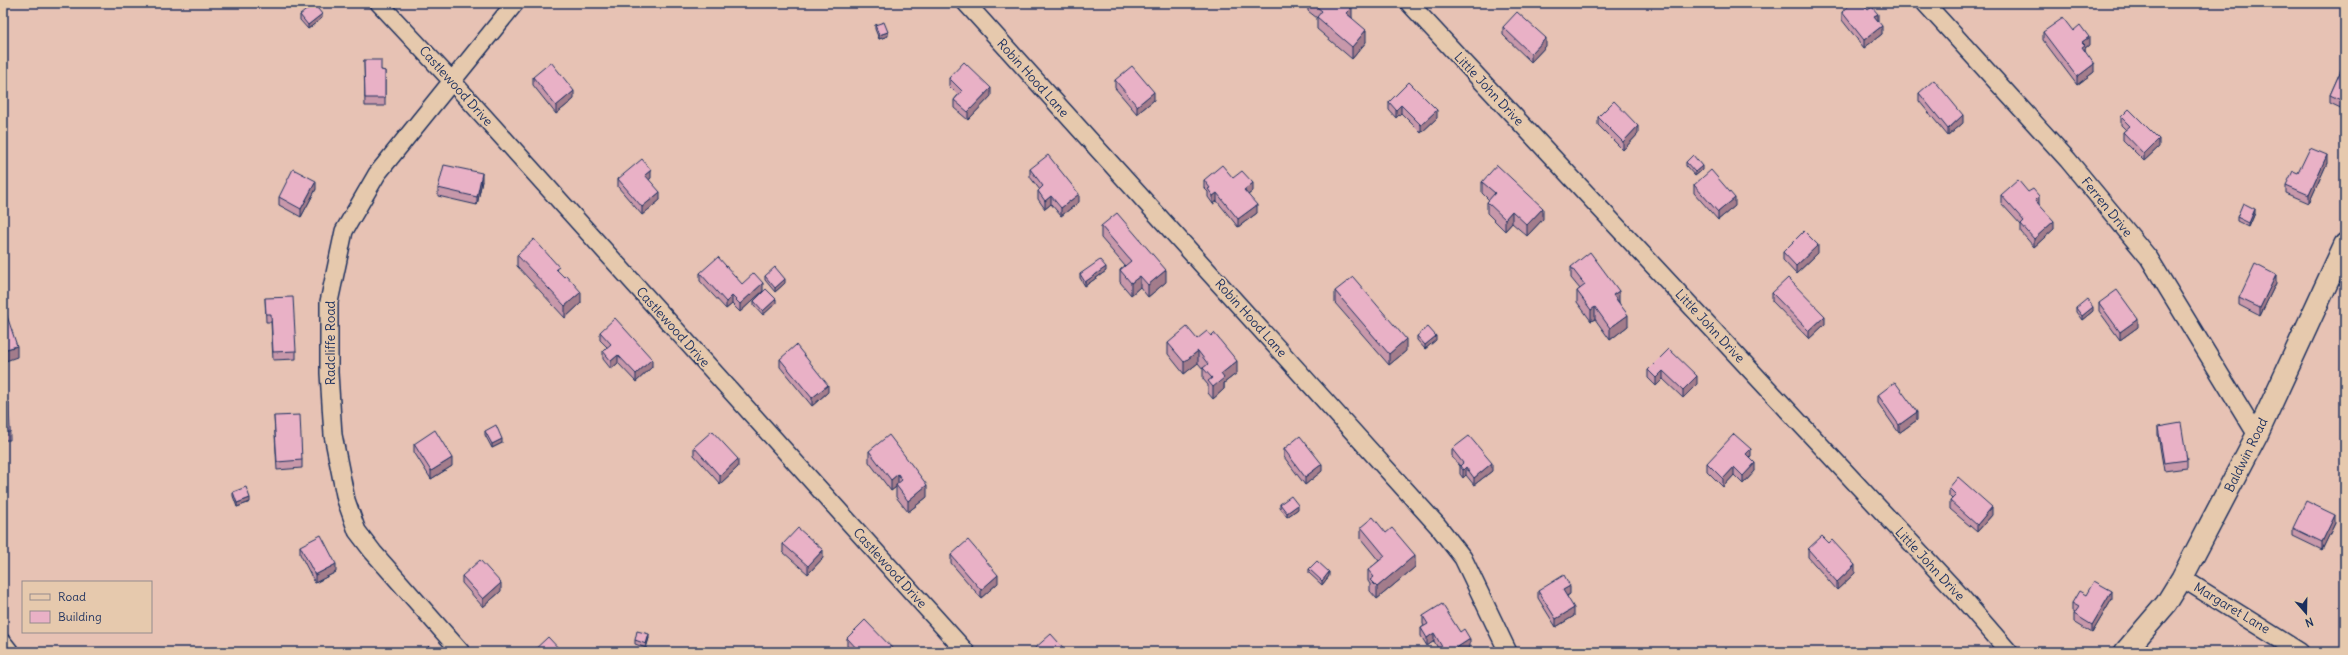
<svg xmlns="http://www.w3.org/2000/svg" width="2348" height="655" viewBox="0 0 2348 655" font-family="Delius,sans-serif">
	<style>
		.lines { fill: none; stroke-linecap: round; stroke-linejoin: round }
		.minor-casing { stroke: #1b2f5e; stroke-width: 20 }
		.tertiary-casing { stroke: #1b2f5e; stroke-width: 24 }
		.minor { stroke: #e6c9ad; stroke-width: 17 }
		.tertiary { stroke: #e6c9ad; stroke-width: 21 }
		.wall { fill: #c898aa; stroke: #1b2f5e }
		.shaded-wall { fill: #a37c8b; stroke: #1b2f5e }
		.building { fill: #e9b1c6; stroke: #1b2f5e }
		.labels { text-anchor: middle; dominant-baseline: central; stroke-width: 4; stroke-linejoin: round; paint-order: stroke }
		.street-label { font-size: 13px; fill: #1b2f5e; stroke: #e6c9ad }
	</style>
	<rect width="100%" height="100%" fill="#e7c2b4"/>
	<filter id="ink" filterUnits="userSpaceOnUse"><feTurbulence type="fractalNoise" baseFrequency=".025" numOctaves="2"/><feDisplacementMap in="SourceGraphic" scale="8" xChannelSelector="R" yChannelSelector="G"/><feConvolveMatrix kernelMatrix="1 2 1 2 8 2 1 2 1" color-interpolation-filters="sRGB"/></filter>
	<g filter="url(#ink)">
		<g class="lines">
			<g class="minor-casing">
				<path id="minor" d="M379,3L451,80L966,652
					M966,3L1438,526L1463,558L1508,652
					M1409,3L1957,592L2009,652
					M1925,3L2068,160L2149,258L2257,435
					M2182,578L2300,652
					M3,643L10,652
					M461,652L373,552L357,531L346,500L333,435L329,373V302L344,231L377,174L515,3"/>
			</g>
			<g class="tertiary-casing">
				<path id="tertiary" d="M2125,652L2166,604L2182,578L2257,435L2345,244"/>
			</g>
			<use href="#minor" class="minor"/>
			<use href="#tertiary" class="tertiary"/>
		</g>
		<path class="wall" d="M1308,3H1347L1352,18L1366,42L1352,59L1317,29V18L1308,11Z
			M1868,10L1878,21L1882,34L1864,48L1842,20V12Z
			M300,15L322,18L308,29L300,20Z
			M875,25L888,36L879,39L875,29Z
			M1503,27L1546,46L1531,62L1503,35Z
			M2073,31L2089,45L2085,48V51L2094,72L2077,85L2043,40V32Z
			M364,60L381,70L385,71V106H365Z
			M2345,61V110L2330,103V95Z
			M533,77L574,99L556,114L533,85Z
			M949,78L991,96L968,120L954,108V100L958,95L949,86Z
			M1115,80L1154,100L1137,114L1115,88Z
			M1409,82L1437,118L1421,133L1401,113L1396,118L1389,110V102Z
			M1919,93L1963,123L1948,136L1919,101Z
			M1598,117L1638,134L1623,150L1598,125Z
			M2121,117L2159,147L2144,161L2123,140V132L2126,130L2121,125Z
			M1686,162L1702,170L1695,176L1686,166Z
			M2327,163L2309,203L2286,193V185Z
			M1030,169L1079,202L1061,216L1051,204L1045,209L1038,199V191L1040,190L1030,177Z
			M651,178L649,180L660,200L642,215L618,187V179Z
			M1233,178L1253,191L1248,195L1257,213L1238,227L1217,201L1213,204L1208,197V192L1204,188V180Z
			M482,181L477,205L438,196V188Z
			M1482,182L1543,219L1527,236L1512,223L1505,231L1487,213V202L1489,200L1482,193Z
			M1694,185L1735,206L1718,220L1694,193Z
			M316,189L301,217L279,205V197Z
			M2001,195L2039,204L2054,229L2034,247L2021,232V225L2001,203Z
			M2255,213L2249,227L2237,221V217Z
			M1101,226L1166,282L1148,297L1140,287L1131,295L1120,282V270L1125,266L1101,238Z
			M1783,252L1818,253L1796,274L1783,260Z
			M517,255L559,272L581,303L565,318L517,266Z
			M1571,267L1619,302L1628,326L1610,340L1595,319L1591,321L1577,302V291L1580,289L1571,278Z
			M1106,271L1085,286L1080,278V274Z
			M700,273L742,284L763,291L740,312L732,304L726,309L700,281Z
			M765,276L785,283L775,292L765,280Z
			M2276,283L2260,316L2239,305V298Z
			M1335,291L1406,351L1389,365L1335,303Z
			M1772,293L1825,324L1809,339L1772,301Z
			M265,298L296,351V359L273,360L271,322H266Z
			M754,301L776,303L763,315L754,305Z
			M2099,303L2138,327L2120,340L2099,311Z
			M2076,308L2093,311L2082,320L2076,312Z
			M600,332L652,367L636,382L618,363L611,369L603,359V351L607,347L600,340Z
			M1211,336L1237,373L1224,383V389L1213,399L1208,393V385L1203,379V369L1198,363L1184,374L1168,354V343L1197,339Z
			M1417,336L1436,340L1425,349L1417,340Z
			M1669,349L1697,384L1683,398L1663,379L1656,386L1648,378V370Z
			M780,359L828,392L812,406L780,367Z
			M1878,395L1917,420L1899,433L1878,403Z
			M3,402H9L10,440H3Z
			M274,416L302,460V468L277,470Z
			M2158,427L2187,460V468L2164,471L2158,435Z
			M485,431L502,443L492,448L485,435Z
			M414,444L452,466L431,479L414,452Z
			M694,447L738,467L720,484L694,455Z
			M1284,449L1322,471L1305,485L1284,457Z
			M1452,449L1492,471L1474,485L1466,475L1463,478L1460,474V466L1452,457Z
			M869,451L927,497L908,512L896,497V487L891,491L869,462Z
			M1751,457L1750,458L1755,471L1743,484L1734,475L1723,487L1707,471V463Z
			M1949,488L1992,515L1977,532L1950,509V501L1952,499L1949,496Z
			M233,492L250,502L237,507L233,496Z
			M1280,504L1298,509L1287,517L1280,508Z
			M2335,523L2322,550L2293,536V528Z
			M1361,527L1415,567L1377,599L1370,591V584L1368,581V570L1379,561L1361,539Z
			M783,544L823,558L808,574L783,552Z
			M300,546L336,572L315,583L300,554Z
			M1808,549L1855,573L1837,590L1808,557Z
			M951,555L998,583L981,598L951,563Z
			M1309,569L1329,576L1322,585L1309,573Z
			M462,576L501,591L483,607L462,583Z
			M1538,591L1570,594L1567,596L1574,616L1556,627L1538,598Z
			M2086,595L2112,599L2092,633L2074,622V614L2075,613L2072,611V603Z
			M1423,616L1470,647L1463,652H1440L1434,641L1427,646L1421,636V628L1424,626L1423,624Z
			M649,638L646,648L635,644V640Z
			M847,638L896,652H853L847,646Z"/>
		<path class="shaded-wall" d="M1352,7V18L1346,13Z
			M322,14V18L308,29V25Z
			M1878,14V22L1874,16Z
			M1882,26V34L1864,48V40Z
			M1366,30V42L1352,59V47Z
			M888,32V36L879,39V35Z
			M2089,37V45L2085,48V53L2082,55V42Z
			M1546,38V46L1531,62V54Z
			M2094,64V72L2077,85V77Z
			M991,88V96L968,120V112Z
			M574,91V99L556,114V106Z
			M1154,92V100L1137,114V106Z
			M1401,105V113L1396,118V110Z
			M1437,110V118L1421,133V125Z
			M1963,115V123L1948,136V129Z
			M1638,126V134L1623,150V142Z
			M2159,139V147L2144,161V154Z
			M2327,155V163L2309,203V195Z
			M1702,166V170L1695,176V172Z
			M651,170V178L645,183V175Z
			M482,173V181L477,205V197Z
			M316,181V189L301,217V209Z
			M1253,183V191L1244,198V190Z
			M660,192V200L642,215V207Z
			M1217,193V201L1213,204V196Z
			M1079,194V202L1061,216V208Z
			M1051,196V204L1045,209V201Z
			M2039,196V204L2035,200Z
			M1735,198V206L1718,220V212Z
			M1257,205V213L1238,227V219Z
			M1543,208V219L1527,236V225Z
			M2255,209V213L2249,227V223Z
			M1512,211V223L1505,231V219Z
			M2054,221V229L2034,247V239Z
			M1818,245V253L1796,274V266Z
			M1106,267V271L1085,286V282Z
			M1166,270V282L1148,297V285Z
			M2276,275V283L2260,316V308Z
			M1140,276V287L1131,295V283Z
			M785,279V283L775,292V288Z
			M763,283V291L740,312V304Z
			M1619,291V302L1613,295Z
			M581,292V303L565,318V306Z
			M732,296V304L726,309V302Z
			M776,299V303L763,315V311Z
			M1595,307V319L1591,321V310Z
			M2093,307V311L2082,320V316Z
			M1628,315V326L1610,340V328Z
			M1825,316V324L1809,339V331Z
			M2138,319V327L2120,340V332Z
			M1436,336V340L1425,349V345Z
			M1406,339V351L1389,365V354Z
			M17,346V357L3,362V350Z
			M1198,351V363L1184,374V362Z
			M618,355V363L611,369V361Z
			M652,359V367L636,382V374Z
			M1237,361V373L1224,383V389L1213,399V387L1221,374Z
			M1663,371V379L1656,386V378Z
			M1697,376V384L1683,398V390Z
			M828,385V392L812,406V398Z
			M1917,412V420L1899,433V425Z
			M502,439V443L492,448V444Z
			M1751,449V457L1746,462V454Z
			M452,458V466L431,479V471Z
			M738,459V467L720,484V476Z
			M1492,463V471L1474,485V478Z
			M1755,463V471L1743,484V476Z
			M1322,464V471L1305,485V477Z
			M1466,467V475L1463,478V470Z
			M1734,467V475L1723,487V479Z
			M898,474V486L896,485V487L891,491V480Z
			M927,485V497L908,512V501Z
			M250,498V502L237,507V503Z
			M1298,505V509L1287,517V513Z
			M1992,507V515L1977,532V525Z
			M2335,515V523L2322,550V542Z
			M823,550V558L808,574V566Z
			M1415,555V567L1377,599V587Z
			M336,564V572L315,583V575Z
			M1855,565V573L1837,590V582Z
			M1329,572V576L1322,585V581Z
			M998,575V583L981,598V590Z
			M501,583V591L483,607V599Z
			M1570,586V594L1563,598V590Z
			M2112,591V599L2092,633V625Z
			M1574,608V616L1556,627V619Z
			M1434,633V641L1427,646V638Z
			M649,634V638L646,648V644Z
			M1470,639V647L1463,652H1450Z"/>
		<path class="building" d="M1312,3H1347L1352,7L1346,13L1366,30L1352,47L1317,17L1322,11Z
			M1852,3H1862L1868,10L1872,7L1878,14L1874,16L1882,26L1864,40L1842,12Z
			M314,4L322,14L308,25L300,15Z
			M1517,12L1546,38L1531,54L1503,27Z
			M2063,18L2073,31L2080,25L2089,37L2082,42L2085,45L2082,47L2094,64L2077,77L2043,32Z
			M884,22L888,32L879,35L875,25Z
			M364,60H381V70L385,71V98H365Z
			M2345,61V102L2330,95Z
			M551,62L574,91L556,106L533,77Z
			M964,62L991,88L968,112L954,100L962,91L949,78Z
			M1132,66L1154,92L1137,106L1115,80Z
			M1934,80L1963,115L1948,129L1919,93Z
			M1409,82L1437,110L1421,125L1401,105L1396,110L1389,102Z
			M1614,101L1638,126L1623,142L1598,117Z
			M2129,109L2159,139L2144,154L2123,132L2130,126L2121,117Z
			M2310,148L2327,155L2309,195L2286,185L2293,171L2298,173Z
			M1048,155L1079,194L1061,208L1051,196L1045,201L1038,191L1043,186L1030,169Z
			M1693,155L1702,166L1695,172L1686,162Z
			M642,159L651,170L645,175L660,192L642,207L618,179Z
			M444,165L482,173L477,197L438,188Z
			M1222,165L1233,178L1242,171L1253,183L1244,190L1257,205L1238,219L1217,193L1213,196L1208,189L1210,188L1204,180Z
			M1497,165L1543,208L1527,225L1512,211L1505,219L1487,202L1495,193L1482,182Z
			M293,169L316,181L301,209L279,197Z
			M1711,170L1735,198L1718,212L1694,185Z
			M2018,180L2028,192L2033,189L2039,196L2035,200L2054,221L2034,239L2021,224L2024,221L2001,195Z
			M2243,203L2255,209L2249,223L2237,217Z
			M1117,213L1166,270L1148,285L1140,276L1131,283L1120,270L1131,261L1101,226Z
			M1804,231L1818,245L1796,266L1783,252Z
			M534,239L559,267L556,269L564,277L566,275L581,292L565,306L517,255Z
			M1590,252L1619,291L1613,295L1628,315L1610,328L1595,307L1591,310L1577,291L1585,285L1571,267Z
			M718,257L742,284L754,273L763,283L740,304L732,296L726,302L700,273Z
			M1100,260L1106,267L1085,282L1080,274Z
			M2255,264L2276,275L2260,308L2239,298Z
			M775,267L785,279L775,288L765,276Z
			M1353,277L1406,339L1389,354L1335,291Z
			M1788,278L1825,316L1809,331L1772,293Z
			M766,289L776,299L763,311L754,301Z
			M2117,290L2138,319L2120,332L2099,303Z
			M293,297L296,351L273,352L271,314H266L265,298Z
			M2087,299L2093,307L2082,316L2076,308Z
			M3,307H4L17,346L3,350Z
			M615,318L652,359L636,374L618,355L611,361L603,351L611,344L600,332Z
			M1187,327L1197,339L1207,331L1211,336L1214,333L1237,361L1221,374L1224,378L1213,387L1208,381L1212,378L1203,368L1208,364L1198,351L1184,362L1168,343Z
			M1428,327L1436,336L1425,345L1417,336Z
			M796,345L828,385L812,398L780,359Z
			M1669,349L1697,376L1683,390L1663,371L1656,378L1648,370Z
			M1895,382L1917,412L1899,425L1878,395Z
			M3,402H9L10,432H3Z
			M300,415L302,460L277,462L274,416Z
			M2181,423L2187,460L2164,463L2158,427Z
			M496,425L502,439L492,444L485,431Z
			M435,430L452,458L431,471L414,444Z
			M712,431L738,459L720,476L694,447Z
			M1734,434L1751,449L1746,454L1755,463L1743,476L1734,467L1723,479L1707,463Z
			M889,435L927,485L908,501L896,485L902,480L898,474L891,480L869,451Z
			M1300,436L1322,464L1305,477L1284,449Z
			M1469,436L1492,463L1474,478L1466,467L1463,470L1460,466L1463,463L1452,449Z
			M1958,477L1992,507L1977,525L1950,501L1956,495L1949,488Z
			M246,487L250,498L237,503L233,492Z
			M1291,496L1298,505L1287,513L1280,504Z
			M2306,501L2335,515L2322,542L2293,528Z
			M1373,517L1386,533L1392,528L1415,555L1377,587L1370,580L1374,577L1368,570L1385,556L1361,527Z
			M798,528L823,550L808,566L783,544Z
			M321,535L336,564L315,575L300,546Z
			M1822,536L1829,543L1832,540L1855,565L1837,582L1808,549Z
			M968,540L998,575L981,590L951,555Z
			M480,560L501,583L483,599L462,576Z
			M1317,561L1329,572L1322,581L1309,569Z
			M1564,575L1570,586L1563,590L1574,608L1556,619L1538,591Z
			M2094,581L2112,591L2092,625L2074,614L2079,607L2072,603L2079,591L2086,595Z
			M1442,604L1460,632L1464,629L1470,639L1450,652H1445L1434,633L1427,638L1421,628L1428,624L1423,616Z
			M865,620L896,652H860L847,638Z
			M637,631L649,634L646,644L635,640Z
			M1051,634L1067,652H1037L1034,649Z
			M548,637L562,652H532Z
			M429,646L436,652H423Z"/>
	</g>
	<g class="labels">
		<g class="street-label">
			<text transform="translate(1033 78) rotate(48)">Robin Hood Lane</text>
			<text transform="translate(456 86) rotate(48)">Castlewood Drive</text>
			<text transform="translate(1489 89) rotate(47)">Little John Drive</text>
			<text transform="translate(2107 207) rotate(51)">Ferren Drive</text>
			<text transform="translate(1251 318) rotate(48)">Robin Hood Lane</text>
			<text transform="translate(1710 326) rotate(47)">Little John Drive</text>
			<text transform="translate(673 327) rotate(48)">Castlewood Drive</text>
			<text transform="translate(330 343) rotate(-90)">Radcliffe Road</text>
			<text transform="translate(2246 455) rotate(-64)">Baldwin Road</text>
			<text transform="translate(1930 564) rotate(47)">Little John Drive</text>
			<text transform="translate(890 568) rotate(48)">Castlewood Drive</text>
			<text transform="translate(2232 608) rotate(31)">Margaret Lane</text>
		</g>
	</g>
	<rect width="2348" height="655" fill="none" stroke="#e6c9ad" stroke-width="16"/>
	<rect x="8" y="8" width="2332" height="639" fill="none" stroke="#1b2f5e" stroke-width="1.5" filter="url(#ink)"/>
	<rect x="22" y="581" width="130" height="52" fill="#e6c9ad" stroke="#958b8d"/>
	<rect x="30" y="594" width="20" height="6" fill="#e6c9ad" stroke="#958b8d"/>
	<text x="58" y="601" font-size="12" fill="#1b2f5e">Road</text>
	<rect x="30" y="611" width="20" height="12" fill="#e9b1c6" stroke="#958b8d"/>
	<text x="58" y="621" font-size="12" fill="#1b2f5e">Building</text>
	<g transform="translate(2306 613) rotate(160)" stroke="#e6c9ad" stroke-width="3" paint-order="stroke">
	<path d="M0-3L7 15L0 10L-7 15Z" fill="#1b2f5e"/>
	<text y="-6" font-size="11" font-weight="bold" text-anchor="middle" fill="#1b2f5e">N</text>
	</g>
</svg>
